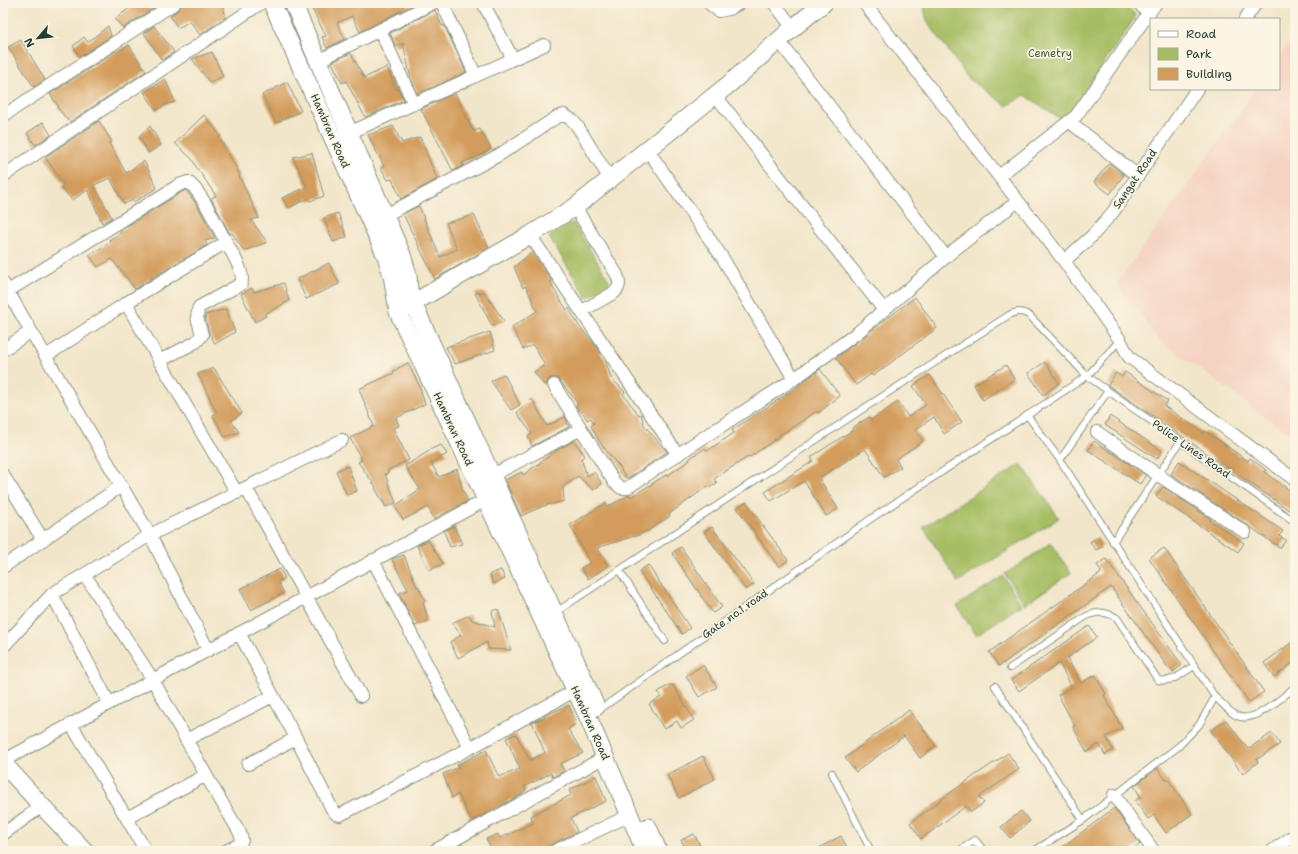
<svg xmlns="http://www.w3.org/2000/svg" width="1298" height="854" viewBox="0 0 1298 854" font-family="'Shantell Sans',sans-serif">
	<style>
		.built { fill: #f5d3c2 }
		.green { fill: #a6be63; stroke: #627e4c }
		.building { fill: #d39c5b }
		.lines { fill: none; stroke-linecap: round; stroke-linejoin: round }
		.lane-casing { stroke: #88927f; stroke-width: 8 }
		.street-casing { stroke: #88927f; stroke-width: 14 }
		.secondary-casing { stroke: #88927f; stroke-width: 19 }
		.lane { stroke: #fff; stroke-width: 6 }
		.street { stroke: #fff; stroke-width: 12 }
		.secondary { stroke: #fff; stroke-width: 17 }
		.labels { text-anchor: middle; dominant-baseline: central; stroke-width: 3.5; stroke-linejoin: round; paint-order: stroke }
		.park-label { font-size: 11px; fill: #415d40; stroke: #fcf5e5 }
		.street-label { font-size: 11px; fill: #1f3d34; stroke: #fcf5e5 }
	</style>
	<rect width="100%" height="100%" fill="#fcf5e5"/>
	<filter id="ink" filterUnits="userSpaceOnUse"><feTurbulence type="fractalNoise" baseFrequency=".025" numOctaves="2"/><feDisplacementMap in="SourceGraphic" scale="8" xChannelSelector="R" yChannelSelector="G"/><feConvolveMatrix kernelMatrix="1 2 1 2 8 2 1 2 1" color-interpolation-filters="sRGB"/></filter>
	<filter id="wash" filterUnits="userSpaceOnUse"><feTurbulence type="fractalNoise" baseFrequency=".012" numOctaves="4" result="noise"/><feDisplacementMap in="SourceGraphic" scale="16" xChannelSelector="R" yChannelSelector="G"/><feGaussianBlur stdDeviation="0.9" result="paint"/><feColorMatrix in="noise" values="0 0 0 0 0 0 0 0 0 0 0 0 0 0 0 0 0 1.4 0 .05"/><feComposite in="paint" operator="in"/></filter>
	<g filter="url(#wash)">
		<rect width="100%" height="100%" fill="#f2e6ca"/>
		<path class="built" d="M1295,35V438L1159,340L1117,283L1256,89H1279V57Z"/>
		<path class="green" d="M923,3H1125L1136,16L1064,121L1025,95L1007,106L968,78L927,21Z
			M573,222L611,284L587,298L549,237Z
			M1021,464L1059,518L958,582L923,527Z
			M1051,543L1071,573L1025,604L1005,574Z
			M1003,576L1022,605L976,635L957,606Z"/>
		<g id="blocks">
			<path class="building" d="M136,3L137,8L146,3H161L123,28L115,19Z
				M182,3H222L226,17L200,35L190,21L178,28L170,16L179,9Z
				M318,3H416L360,32L352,16L337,23L345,39L327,48L322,37L326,36L311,7Z
				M435,10L442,26L444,25L446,29L466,72L418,94L411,79L403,43L396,47L390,33Z
				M108,26L111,36L80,57L73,46L84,37L88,42Z
				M154,26L174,52L162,60L144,33Z
				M21,40L45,80L34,87L8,47Z
				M129,45L146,71L73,120L69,122L57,107L58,106L50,94L116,51V52Z
				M212,52L223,76L210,83L192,59Z
				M351,53L364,78L387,67L396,89L398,88L404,100L365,117L346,81L342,83L332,62Z
				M165,79L175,102L167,104L156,110L144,92Z
				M287,82L301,111L276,123L262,95Z
				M455,93L473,131L480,129L491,149L479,156L462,163L464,165L453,171L421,109Z
				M204,115L221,136L219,137L240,175L239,176L259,218L251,220L267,242L244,251L232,233L230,234L211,198L216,196L200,172H199L192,159L175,143Z
				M99,121L112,142L109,143L126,173L144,161L157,188L134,202L133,200L124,204L110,178L94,185L112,218L102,223L88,190L72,200L61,187L64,185L45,157Z
				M43,122L51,135L35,145L27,133Z
				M150,126L161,145L148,153L139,136Z
				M393,126L402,143L420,137L437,179L401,199L392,179L388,180L381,168L384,166L368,135Z
				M312,153L324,196L310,201L308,198L289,208L282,198L307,187L293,157Z
				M1109,163L1124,175L1110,194L1094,182Z
				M186,190L197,205L215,238L205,241L207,245L184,259V258L135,289L112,259L98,267L89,255L111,242L109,240L121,233L120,231L129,225L182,192Z
				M419,206L440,257L457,249L446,223L474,215L489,248L435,279L403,214Z
				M338,213L347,237L333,242L324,218Z
				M532,252L550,278L553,288L567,310L569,308L579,326L592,341L605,359L611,378L625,392L623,394L639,415L641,414L644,425L667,452L630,477L626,478L621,471L622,470L601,444L591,426L594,423L591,418L587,420L584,414L577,408L576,406L578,404L558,378H550L547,383L544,385L534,372L545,365L533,345L523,349L512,327L537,311L526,286L523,288L514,267Z
				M329,263L339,284L306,299L297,279Z
				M284,283L289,301L265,314L266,316L255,322L241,294L252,288L254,292Z
				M484,292L504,321L492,326L475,293Z
				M915,297L937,328L873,376L871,374L856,385L836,358Z
				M226,309L235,332L215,344L208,330L205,315Z
				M490,332L495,350L455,364L446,347Z
				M1045,362L1059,383L1043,395L1028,373Z
				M408,363L420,387L425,404L396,418L399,426L393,428L409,460L388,470V473L385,474L396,503L386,507L375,488L376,487L358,462L362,460L350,438L374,426L359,389L394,373L393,371Z
				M1006,365L1014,379L983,400L974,385Z
				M214,368L242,413L231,421L239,432L225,437L213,415L217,413L198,374Z
				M820,369L840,396L818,413L817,411L780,435V436L750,457L749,456L714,479L717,483L709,488L708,486L669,514L670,516L649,530L634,537V536L597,548L608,566L588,579L581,568L590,563L570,525L606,503L607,507L629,495H630L631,497L666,475L667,476L690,460L689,459L705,448L707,451L734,433L732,430L799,386V385Z
				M1125,372L1168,401L1164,406L1204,433L1205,431L1248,461L1250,458L1266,470L1264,472L1295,494V514L1108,385L1116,373L1122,377Z
				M504,374L520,405L511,410L491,381Z
				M930,375L962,422L944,434L934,417L915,430L923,441L896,459L901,467L884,477L865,449L819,478L838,509L826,516L804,481L771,501L765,492L813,461L811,457L853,430L852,428L869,417L871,420L898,402L908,417L926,405L913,386Z
				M532,399L547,426L565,417L569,427L532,446L528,436L532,434L517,413Z
				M1110,416L1162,451L1157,459L1105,425Z
				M574,441L585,456L581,458L587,476L594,472L602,484L593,490L578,476L563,487L564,501L543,506L521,516L505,480L522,472L523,475L559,449Z
				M1094,441L1146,475L1140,484L1088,450Z
				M441,445L447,454L431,463L439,477L457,469L463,491L468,501L434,519L428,507L403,520L395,506L420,489L405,466L429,451V450Z
				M1179,461L1283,531L1279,536L1286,540L1280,548L1249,526L1171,474Z
				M348,466L357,491L347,495L336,471Z
				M1163,487L1211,519L1210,520L1244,543L1238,552L1156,496Z
				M746,502L788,560L779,567L737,508Z
				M454,526L462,544L450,547L444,531Z
				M712,527L754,584L746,590L704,532Z
				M1097,537L1103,546L1096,550L1090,542Z
				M428,540L443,564L429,570L417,546Z
				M681,547L722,607L713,613L672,553Z
				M1164,548L1264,692L1249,702L1149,558Z
				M404,555L417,587L418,586L425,601L423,602L428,621L415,626L399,593L408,590L392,559Z
				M1106,559L1182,665L1173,672L1170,668L1169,669L1111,587L999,666L989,652L1101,573L1100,572L1101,571L1097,565Z
				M648,565L690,628L682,634L639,571Z
				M280,569L285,578L278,582L284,593L251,610L240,589Z
				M501,570L505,579L493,584L490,574Z
				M498,609L511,650L488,649L487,642L458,658L450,642L461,635L452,623L469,615L472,620L495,627L492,611Z
				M1089,626L1097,637L1067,658L1081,683L1095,675L1106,694L1104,695L1122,728L1106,737L1113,750L1105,755L1099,744L1087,752L1073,727L1075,726L1058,695L1072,687L1059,663L1019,691L1011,680Z
				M1295,640V661L1274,677L1264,663Z
				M703,665L717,687L699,697L686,676Z
				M669,685H673L694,720L681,728L677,721L664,729L649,704L661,697L658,692Z
				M569,705L576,724L568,729L583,753L560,764L564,771L553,777L551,773L524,787L526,790L519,796L484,814H485L478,818L471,820L458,794L452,798L443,774L459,767L457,765L486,750L499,777L520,769L506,738L516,734L530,760L545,753L532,722L545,717V716L548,714Z
				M909,710L936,746L920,758L904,736L856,772L845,758Z
				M1226,720L1248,749L1272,733L1280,744L1256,760L1258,762L1243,774L1211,731Z
				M1008,753L1019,769L979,797L984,803L971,812L966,806L921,839L910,823L961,785Z
				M703,756L715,779L679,798L667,775Z
				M1157,768L1166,780L1168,779L1192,814L1166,833L1154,815L1148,819L1135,801L1141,797L1134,786Z
				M596,776L606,801L571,818L577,832L552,844L548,849L544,851H493L486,839L498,834L500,838L533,823L531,816L571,795L569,790Z
				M1114,808L1140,844L1131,851H1057Z
				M1021,811L1030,821L1010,838L1001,827Z
				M694,834L703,851H687L681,840Z
				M841,836L849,851H813Z"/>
		</g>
	</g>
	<g filter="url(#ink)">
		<use href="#blocks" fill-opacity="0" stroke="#88927f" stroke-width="1"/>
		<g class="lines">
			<g class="lane-casing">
				<path id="lane" d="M1027,415L1060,460L1215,697C1222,703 1229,712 1237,716C1255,724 1282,697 1295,687
					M1060,460L1108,391
					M1113,542L1180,442
					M619,570L665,641
					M556,612L869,405L1009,315C1018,311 1022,311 1030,316L1087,376L1120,340
					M1010,668L1085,617C1096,611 1106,611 1117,618L1158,680C1173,683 1183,673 1194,666
					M995,686L1083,820
					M599,710L872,518L1087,376L1295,522
					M832,773L871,851
					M959,851L975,840L984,851
					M1034,851L1083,820L1179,746L1199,725L1215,697"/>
			</g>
			<g class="street-casing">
				<path id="street" d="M442,3L476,76
					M483,3L513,59
					M709,3L719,11L729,9L740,3
					M774,3L793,28
					M864,3L1018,201L1064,261L1120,340L1129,357L1295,480
					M1139,3L1148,14
					M1245,19L1256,3
					M380,30L414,104
					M779,41L946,257
					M318,61L433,3
					M715,95L884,310
					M3,116L175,3
					M1070,122L1138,176
					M349,133L544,45
					M647,149L722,257L794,379
					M3,176L261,3
					M999,176L1076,116L1156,3
					M575,207L617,275C620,282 620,287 615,292L582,311
					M384,216L499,155L557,117L564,115L572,120L578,127L610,179
					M530,235L678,455
					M1064,261L1092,236L1113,212L1197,89
					M3,283L150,535L208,650
					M8,291L179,185L188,182C201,190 218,228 226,242L126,303L237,493
					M3,350L31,331
					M46,356L126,303
					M159,361L196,342L202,335L197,317L198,310L199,307L241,284C246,273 231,252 226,242
					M554,385L614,482L621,488H627L692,445L794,379L857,333L954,250L1018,201
					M1097,432L1158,475L1245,532
					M3,475L43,540
					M485,479L581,429
					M246,488L361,696
					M373,560L470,748
					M3,567L121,486
					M85,575L153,680L211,784L240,833L242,840L238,845L226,851
					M52,594L109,703
					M239,633L296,738L332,809L336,814L340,815L470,748L576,690
					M3,647L52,594L150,535L342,440
					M71,724L146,851
					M186,740L273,696
					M3,761L493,496
					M248,764L296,738
					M1114,795L1153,850
					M127,818L206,775
					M3,834L42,806
					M434,851L605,757
					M555,851L630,815
					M1272,851L1295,835"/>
			</g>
			<g class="secondary-casing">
				<path id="secondary" d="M272,3L386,256L392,275L398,312L588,717L645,851
					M293,3L402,255L408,275L409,290L413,303C474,438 537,572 596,707
					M403,309L530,235L575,207L728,85L793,28L824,3
					M3,763L42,806L85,851
					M648,827L658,851"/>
			</g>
			<use href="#lane" class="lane"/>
			<use href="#street" class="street"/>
			<use href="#secondary" class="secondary"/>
		</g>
	</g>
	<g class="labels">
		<g class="park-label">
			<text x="1050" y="53">Cemetry</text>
		</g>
		<g class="street-label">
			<text transform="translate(330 131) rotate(66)">Hambran Road</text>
			<text transform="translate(1135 179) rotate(-56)">Sangat Road</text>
			<text transform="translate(453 429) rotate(65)">Hambran Road</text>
			<text transform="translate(1191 449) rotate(35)">Police Lines Road</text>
			<text transform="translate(735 614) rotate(-35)">Gate no.1 road</text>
			<text transform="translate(590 723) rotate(66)">Hambran Road</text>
		</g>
	</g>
	<rect width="1298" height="854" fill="none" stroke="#fcf5e5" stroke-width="16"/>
	<rect x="1150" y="18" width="130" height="72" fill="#fcf5e5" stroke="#a4ab9e"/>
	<rect x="1158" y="31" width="20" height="6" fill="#ffffff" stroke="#a4ab9e"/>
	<text x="1186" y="38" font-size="12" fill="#1f3d34">Road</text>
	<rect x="1158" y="48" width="20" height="12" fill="#a6be63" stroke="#a4ab9e"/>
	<text x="1186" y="58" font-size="12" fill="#1f3d34">Park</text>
	<rect x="1158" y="68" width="20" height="12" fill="#d39c5b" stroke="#a4ab9e"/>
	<text x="1186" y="78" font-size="12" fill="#1f3d34">Building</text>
	<g transform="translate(38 38) rotate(242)" stroke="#fcf5e5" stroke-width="3" paint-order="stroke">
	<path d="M0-3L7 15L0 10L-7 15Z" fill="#1f3d34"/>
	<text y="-6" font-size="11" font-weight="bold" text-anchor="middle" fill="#1f3d34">N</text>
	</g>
</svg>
